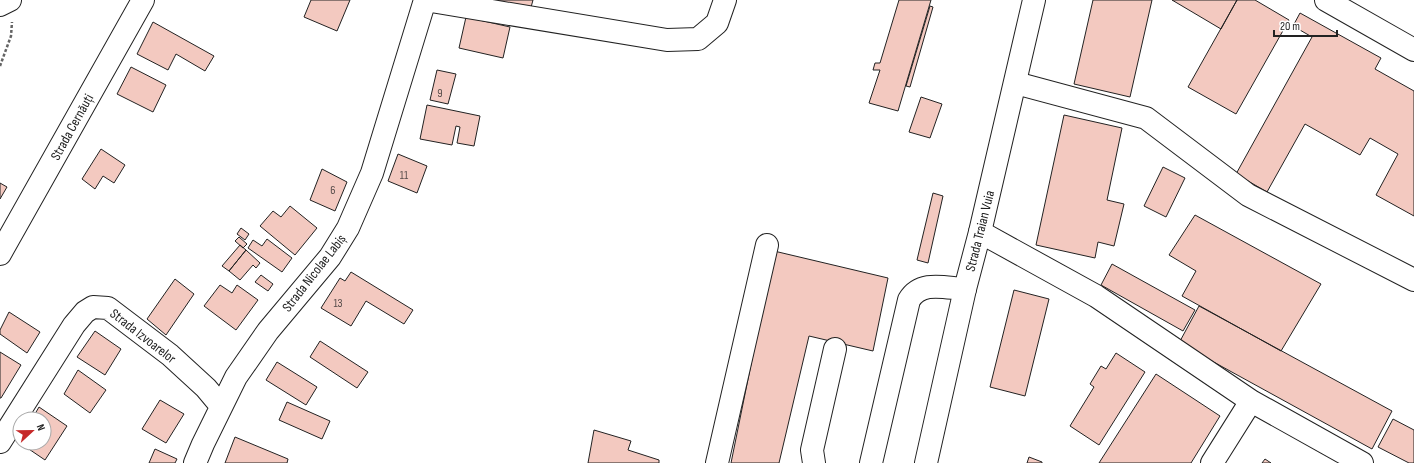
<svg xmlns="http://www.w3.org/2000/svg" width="1414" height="463" viewBox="0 0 1414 463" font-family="'Sofia Sans Condensed',sans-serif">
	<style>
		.building { fill: #f3c9c0; stroke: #222 }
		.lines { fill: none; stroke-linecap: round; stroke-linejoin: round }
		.minor-casing { stroke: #222; stroke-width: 24 }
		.major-casing { stroke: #222; stroke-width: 24 }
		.path { stroke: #646464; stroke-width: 2.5; stroke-dasharray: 3 2; stroke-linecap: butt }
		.minor { stroke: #fff; stroke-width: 22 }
		.major { stroke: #fff; stroke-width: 22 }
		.labels { text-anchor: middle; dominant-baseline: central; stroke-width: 3; stroke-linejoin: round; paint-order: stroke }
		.number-label { font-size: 12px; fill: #564c4a }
		.street-label { font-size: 14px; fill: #222; stroke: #fff }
	</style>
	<rect width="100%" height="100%" fill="#fff"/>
	<path class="building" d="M311,0H350L337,31L304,17Z
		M475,0H533L530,11Z
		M899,0H931L898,111L869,103L880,70H873L875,63H880Z
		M1093,0H1152L1130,97L1074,84Z
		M1172,0H1237L1221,29Z
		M1237,0H1255L1289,20L1236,114L1188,87Z
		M930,6L933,7L910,87L906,86Z
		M1300,13L1381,58L1375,69L1414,91V216L1376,195L1398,154L1370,138L1360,155L1305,124L1267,192L1236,174L1312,37L1293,26Z
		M466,17L510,27L503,58L459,48Z
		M153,22L214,56L205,71L176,54L168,70L137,54Z
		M131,67L166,85L153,112L117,94Z
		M437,70L456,74L448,104L430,100Z
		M921,97L942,104L930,138L909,132Z
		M427,105L480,116L474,146L457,143L460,127L456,126L452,145L420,139Z
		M1064,115L1122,128L1107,200L1124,204L1114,246L1098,242L1095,258L1036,245Z
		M101,149L125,165L114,183L103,176L95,189L82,179Z
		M398,154L427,166L417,193L388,181Z
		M1163,167L1185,178L1166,217L1144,206Z
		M322,169L347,182L335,211L310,200Z
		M0,183L7,187L0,199Z
		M933,193L943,196L928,263L917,260Z
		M290,206L317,228L295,255L260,226L273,211L281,217Z
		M1195,215L1321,284L1281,351L1182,296L1196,271L1169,255Z
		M241,228L249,234L245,240L237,234Z
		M239,237L247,244L243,248L235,241Z
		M267,239L292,258L282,272L248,248L253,240L262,246Z
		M240,245L246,250L229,271L222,266Z
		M246,250L260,263L256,268L253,265L240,280L229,271Z
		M774,251L888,278L873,351L809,336L779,463H731Z
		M1112,264L1195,310L1183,331L1101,285Z
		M351,272L413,310L404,324L366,301L351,326L321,308L340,278L345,281Z
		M261,275L273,284L268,291L255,282Z
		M175,279L194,294L166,335L147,319Z
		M220,285L232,293L237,285L258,300L236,330L204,306Z
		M1014,290L1049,299L1025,396L990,387Z
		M1199,306L1392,411L1372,449L1179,343Z
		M9,312L40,332L27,353L0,334V330Z
		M95,331L121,349L105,375L77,357Z
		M320,341L368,372L357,388L310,357Z
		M0,352L21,365L1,398H0Z
		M1116,353L1145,372L1099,445L1070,426L1094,387L1090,384L1101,366L1106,369Z
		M277,362L317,387L306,405L266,380Z
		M78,370L106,390L90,413L64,394Z
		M1156,374L1220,416L1191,463H1099Z
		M160,400L184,414L166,443L142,429Z
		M287,402L330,421L322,439L279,420Z
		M39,407L67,426L45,460L17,441L20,437V443H44V419H32Z
		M1393,419L1414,430V463H1409L1378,447Z
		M594,430L631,441L628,450L659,460V463H588Z
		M235,437L288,459L287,463H225Z
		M155,449L177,459L175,463H149Z
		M1029,457L1042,462V463H1027Z
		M1265,459L1271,463H1262Z"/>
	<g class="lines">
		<g class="minor-casing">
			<path id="minor" d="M425,0L667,40L698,39L717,23L725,0
				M1326,0L1414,50
				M0,5L10,0
				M1016,83L1146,118L1248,195L1414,280
				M980,232L1096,296L1251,401L1362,463
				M0,254L143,0
				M0,442L74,325L85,312L93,307L108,308L170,355L206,388L221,406
				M195,463L203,444L236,377L268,331L330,257L348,228L372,173L425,0
				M717,463L767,245
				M814,463L812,450L835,349
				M871,463L909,300C921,280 945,288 965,289
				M1212,463L1251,401"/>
		</g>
		<g class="major-casing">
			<path id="major" d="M926,463L965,289L980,232L1034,0"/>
		</g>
		<path class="path" d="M0,66L11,36L12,22"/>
		<use href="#minor" class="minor"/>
		<use href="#major" class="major"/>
	</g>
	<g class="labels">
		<g class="number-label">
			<text x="440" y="93">9</text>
			<text x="404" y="175">11</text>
			<text x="333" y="190">6</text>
			<text x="338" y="303">13</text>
		</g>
		<g class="street-label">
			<text transform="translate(72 127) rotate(-61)">Strada Cernăuți</text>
			<text transform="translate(980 231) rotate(-76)">Strada Traian Vuia</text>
			<text transform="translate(314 273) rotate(-52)">Strada Nicolae Labiș</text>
			<text transform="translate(143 336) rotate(38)">Strada Izvoarelor</text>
		</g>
	</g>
	<g transform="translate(32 431) rotate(68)"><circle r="19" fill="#ffffff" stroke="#a7a7a7"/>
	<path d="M0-3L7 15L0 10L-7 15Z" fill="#c62828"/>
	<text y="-6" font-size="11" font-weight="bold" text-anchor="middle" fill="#222222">N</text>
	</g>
	<path d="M1274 30v6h63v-6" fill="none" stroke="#222222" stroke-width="2"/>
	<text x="1280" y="30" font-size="12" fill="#222222" stroke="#ffffff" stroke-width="3" paint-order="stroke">20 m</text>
</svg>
